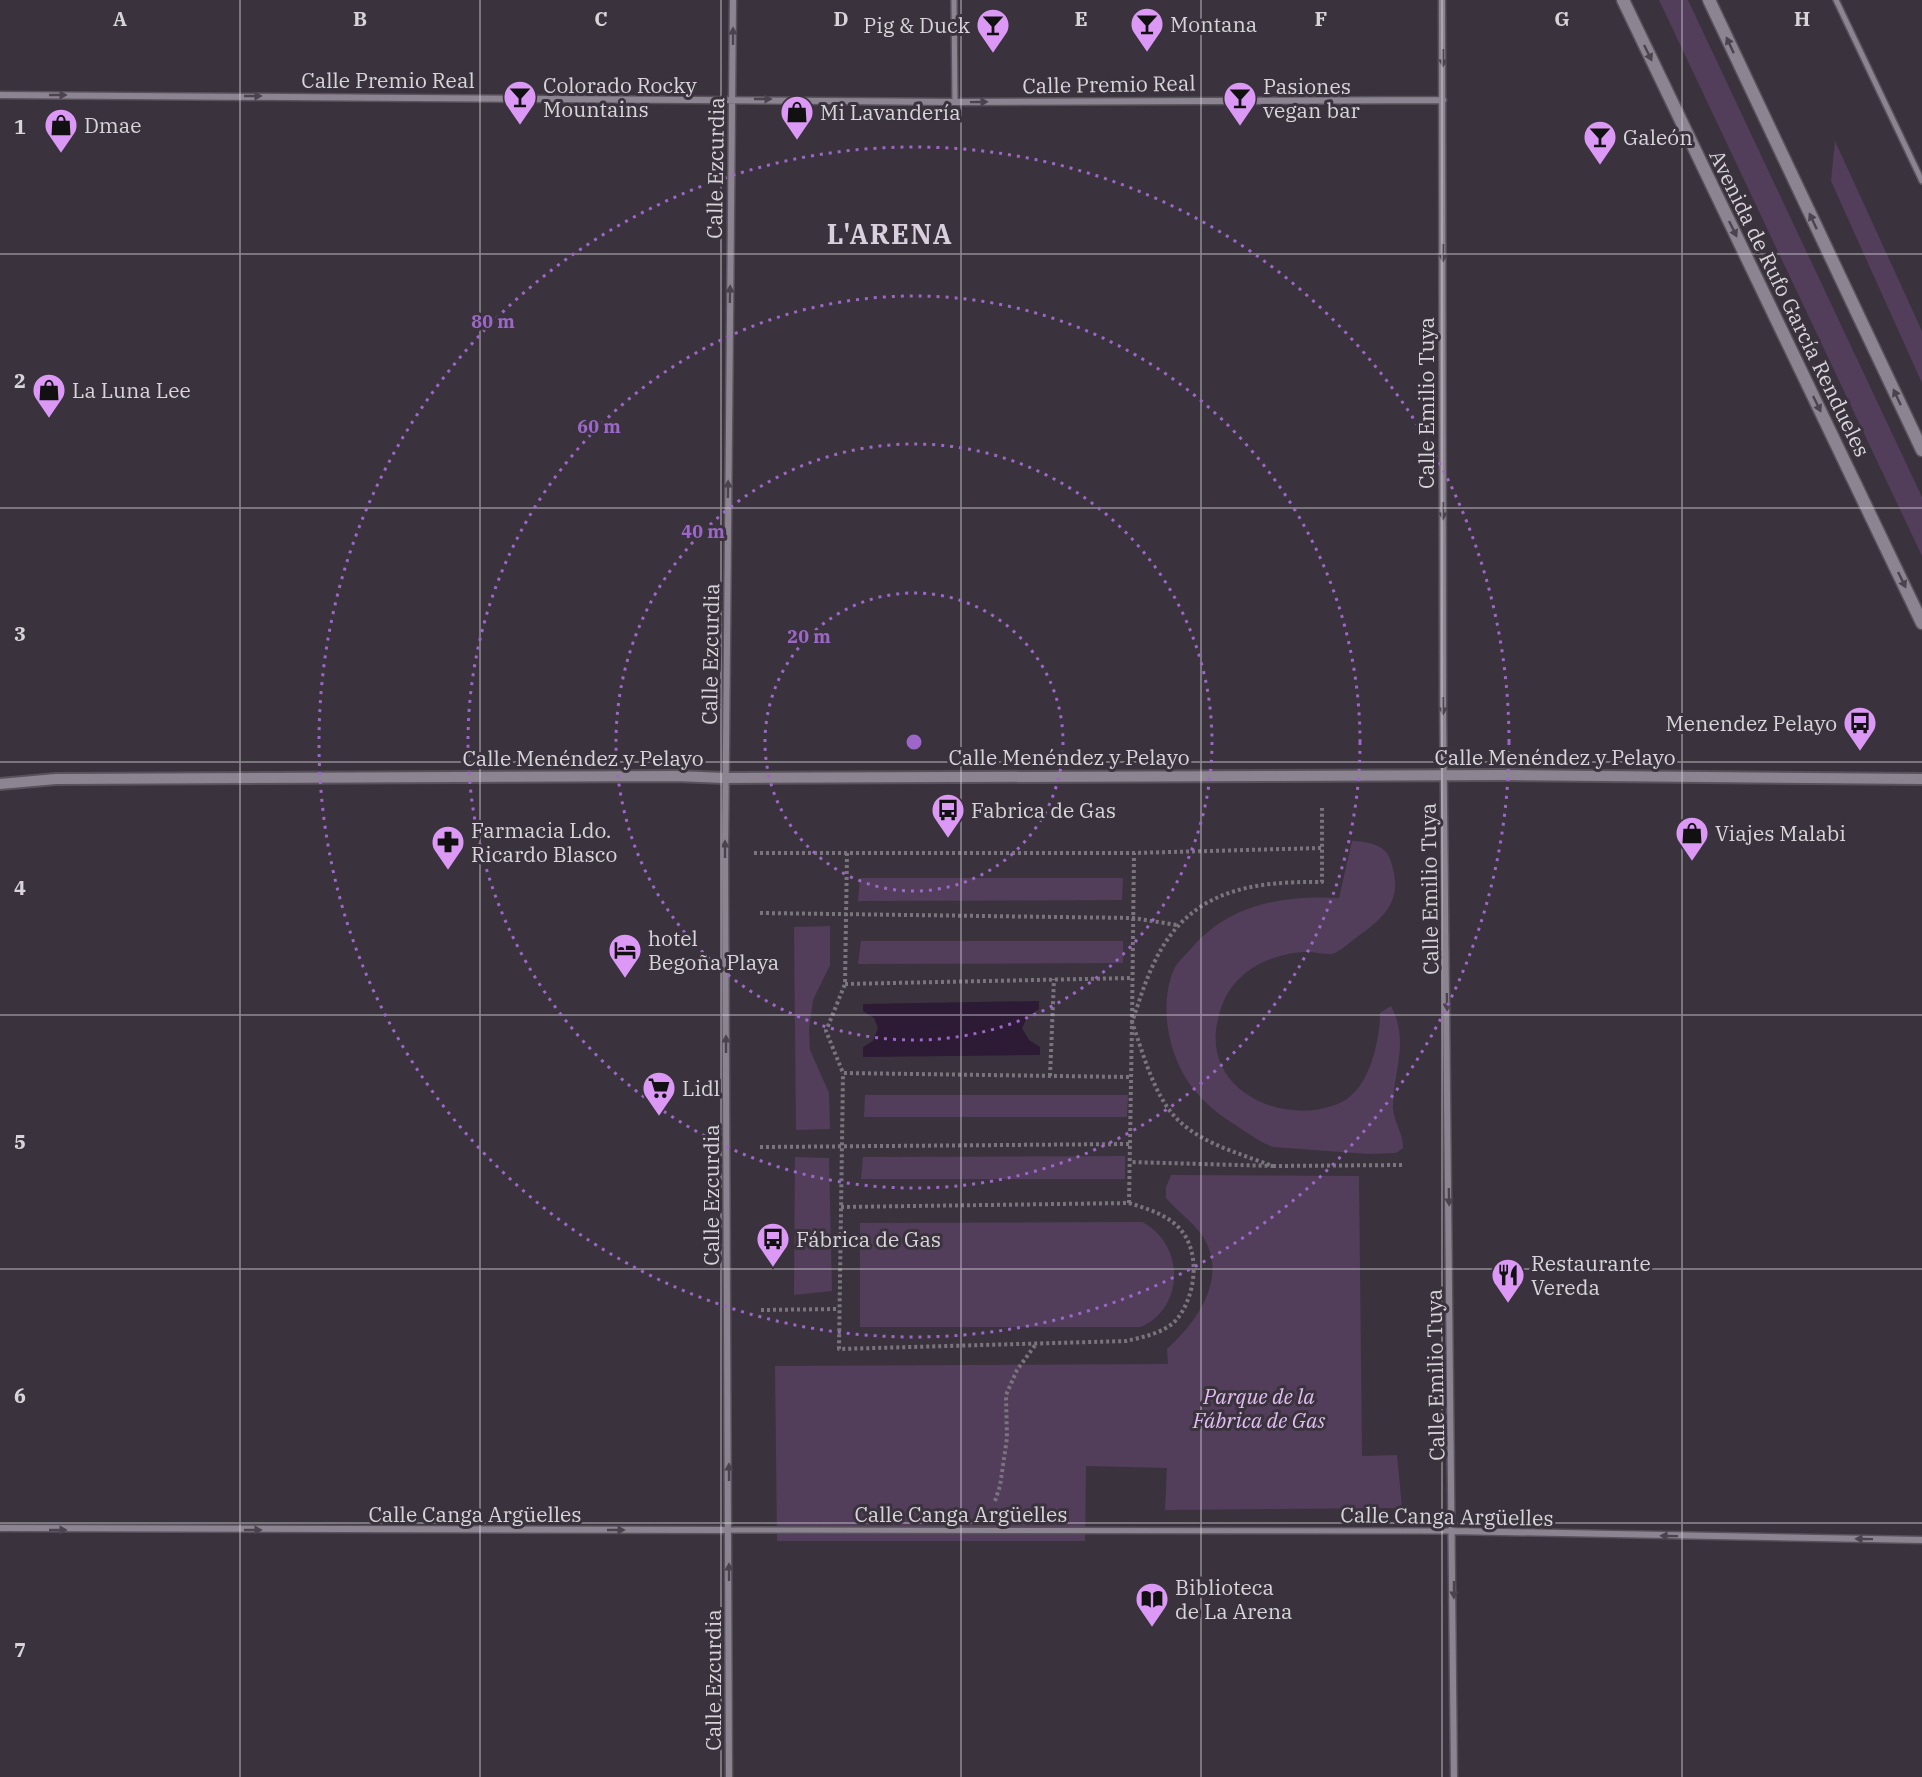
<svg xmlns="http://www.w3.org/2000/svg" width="1922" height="1777" viewBox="0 0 1922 1777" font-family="'IBM Plex Serif',serif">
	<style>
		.green { fill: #523e5a }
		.water { fill: #2d1a34 }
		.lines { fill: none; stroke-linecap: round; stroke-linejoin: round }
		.pedestrian-casing { stroke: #58525b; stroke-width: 8 }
		.minor-casing { stroke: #58525b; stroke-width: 9 }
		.tertiary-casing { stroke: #58525b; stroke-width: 14 }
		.secondary-casing { stroke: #58525b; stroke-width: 15 }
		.path { stroke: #7a747c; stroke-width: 4; stroke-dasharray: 3 3; stroke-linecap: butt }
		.pedestrian { stroke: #8d8491; stroke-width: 5 }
		.minor { stroke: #8d8491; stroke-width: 6 }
		.tertiary { stroke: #8d8491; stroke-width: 10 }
		.secondary { stroke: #8d8491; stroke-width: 12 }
		.oneway { fill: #4b434e }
		.grid { fill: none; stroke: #d8d4da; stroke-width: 1.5; stroke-opacity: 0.55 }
		.ring { fill: none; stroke: #9c67c8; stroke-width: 3; stroke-dasharray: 3 6 }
		.labels { text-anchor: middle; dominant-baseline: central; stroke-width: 6; stroke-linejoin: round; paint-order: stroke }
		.poi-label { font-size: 21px; fill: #d8d4da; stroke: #3a333d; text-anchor: start }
		.street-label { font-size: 21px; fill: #d8d4da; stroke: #3a333d }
		.park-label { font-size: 21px; font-style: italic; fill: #e3bdf3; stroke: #3a333d }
		.district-label { font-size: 27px; font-weight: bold; letter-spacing: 1.5px; fill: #d9cfdd; stroke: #3a333d }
		.grid-label { font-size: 20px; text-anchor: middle; font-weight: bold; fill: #d8d4da; stroke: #3a333d; stroke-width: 6; stroke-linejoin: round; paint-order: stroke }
		.centre { fill: #9c67c8; stroke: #3a333d; stroke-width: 3 }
		.ring-label { font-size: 18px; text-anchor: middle; font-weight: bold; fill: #9c67c8; stroke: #3a333d; stroke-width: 6; stroke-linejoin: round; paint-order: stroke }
	</style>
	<rect width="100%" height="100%" fill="#3a333d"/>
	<path class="green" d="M1659,0H1688L1922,497V556Z
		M1835,141L1922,331V383L1831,181Z
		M1352,841C1365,841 1385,844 1390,859C1404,898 1388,915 1357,937C1350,942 1343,949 1335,953C1328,956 1316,952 1308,952C1285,952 1258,961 1241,977C1228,989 1222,1002 1218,1019C1200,1091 1286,1129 1342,1102C1369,1089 1380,1041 1380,1013L1391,1006C1410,1042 1393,1071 1393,1107C1393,1122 1404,1134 1403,1148L1396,1153L1368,1154L1273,1147C1262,1143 1256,1138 1246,1132C1227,1120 1210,1109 1196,1092C1169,1061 1157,1005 1175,967C1179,961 1185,955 1190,950C1228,904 1283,895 1339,898Z
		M860,878H1123L1122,900L858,901Z
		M830,926V965L813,1000L809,1029L810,1050L829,1093L830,1129L796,1130L794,927Z
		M861,941H1123V963L858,964Z
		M865,1095H1128L1127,1117H864Z
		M1125,1156V1179H861L863,1157Z
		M795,1157L829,1158L832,1291L794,1295Z
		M1171,1175L1359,1176L1362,1456L1397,1455L1402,1508L1165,1510L1167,1468L1086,1466L1085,1541H777L775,1366L1168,1364L1167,1349C1199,1320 1229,1276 1202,1235C1192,1221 1177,1211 1166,1198V1187Z
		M1142,1222C1185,1244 1185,1307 1141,1327H860V1223Z"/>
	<path class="water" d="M1039,1001V1009L1028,1016L1022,1028L1029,1040L1040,1047V1055L863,1057V1047L873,1041L878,1028L874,1018L863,1011V1004Z"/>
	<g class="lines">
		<g class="pedestrian-casing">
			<path id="pedestrian" d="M954,0L955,102
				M1836,0L1922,181
				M729,1530L1453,1531"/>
		</g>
		<g class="minor-casing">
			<path id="minor" d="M1442,0L1443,707L1454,1777
				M0,95L955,102L1443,100
				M0,1528L729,1530
				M1453,1531L1922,1540
				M729,1777L725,853L733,0"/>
		</g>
		<g class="tertiary-casing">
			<path id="tertiary" d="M0,784L56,779L676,776L725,778L1503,775L1922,779"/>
		</g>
		<g class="secondary-casing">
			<path id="secondary" d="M1623,0L1922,623
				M1709,0L1922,450"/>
		</g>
		<path class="path" d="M1321,848L1134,853L1132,1022C1139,1002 1145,981 1155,961C1189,890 1251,881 1322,882V808
			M754,853H1134
			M847,853L845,984L826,1031L843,1073L1131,1077
			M760,913L1133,918L1177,925
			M845,984L1132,978
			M1050,1076L1054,979
			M760,1147L1130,1144
			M1273,1166L1402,1165
			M1129,1203L1132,1022C1143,1053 1154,1096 1177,1119C1202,1144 1241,1154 1273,1166L1130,1162
			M841,1207L1129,1203C1145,1208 1162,1213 1175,1224C1202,1247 1197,1294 1177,1319C1165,1333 1143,1337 1126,1341L839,1349L843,1073
			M761,1310L839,1309
			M995,1501L1000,1486L1007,1438L1006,1395L1017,1370L1036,1344"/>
		<use href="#pedestrian" class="pedestrian"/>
		<use href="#minor" class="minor"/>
		<use href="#tertiary" class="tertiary"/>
		<use href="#secondary" class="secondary"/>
	</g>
	<defs><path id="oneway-solid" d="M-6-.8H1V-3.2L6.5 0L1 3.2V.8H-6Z" transform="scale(1.5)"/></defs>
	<g class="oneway">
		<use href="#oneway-solid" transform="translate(733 36) rotate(-90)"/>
		<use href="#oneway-solid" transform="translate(1730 45) rotate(-115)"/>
		<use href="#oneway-solid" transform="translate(1648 53) rotate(64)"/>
		<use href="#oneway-solid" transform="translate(1443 58) rotate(90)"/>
		<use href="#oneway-solid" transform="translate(58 95)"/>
		<use href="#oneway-solid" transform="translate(253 96)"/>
		<use href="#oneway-solid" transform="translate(763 99)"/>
		<use href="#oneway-solid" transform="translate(979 102) rotate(-1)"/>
		<use href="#oneway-solid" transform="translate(1813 221) rotate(-115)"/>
		<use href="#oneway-solid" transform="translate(1733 229) rotate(64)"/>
		<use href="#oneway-solid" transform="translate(1443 253) rotate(90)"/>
		<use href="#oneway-solid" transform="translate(730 294) rotate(-89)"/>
		<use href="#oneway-solid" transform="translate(1897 397) rotate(-115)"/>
		<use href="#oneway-solid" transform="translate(1817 404) rotate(64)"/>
		<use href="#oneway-solid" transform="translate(728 489) rotate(-89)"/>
		<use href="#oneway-solid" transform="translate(1443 511) rotate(90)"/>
		<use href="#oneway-solid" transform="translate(1902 580) rotate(64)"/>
		<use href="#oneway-solid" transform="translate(1443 706) rotate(89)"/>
		<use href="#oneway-solid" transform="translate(725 849) rotate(-90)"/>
		<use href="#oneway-solid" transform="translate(1447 1002) rotate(89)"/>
		<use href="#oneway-solid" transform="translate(726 1044) rotate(-90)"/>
		<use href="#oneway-solid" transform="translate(1449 1197) rotate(89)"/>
		<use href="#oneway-solid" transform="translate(729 1472) rotate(-90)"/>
		<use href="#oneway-solid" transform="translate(58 1530)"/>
		<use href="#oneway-solid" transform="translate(253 1530)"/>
		<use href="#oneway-solid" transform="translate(616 1530)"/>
		<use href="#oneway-solid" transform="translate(1669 1536) rotate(-179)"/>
		<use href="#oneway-solid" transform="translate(1864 1539) rotate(-179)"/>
		<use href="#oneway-solid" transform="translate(729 1572) rotate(-90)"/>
		<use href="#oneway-solid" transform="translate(1454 1590) rotate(90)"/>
	</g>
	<path class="grid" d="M240,0V1777M480,0V1777M721,0V1777M961,0V1777M1201,0V1777M1442,0V1777M1682,0V1777M0,254H1922M0,508H1922M0,762H1922M0,1015H1922M0,1269H1922M0,1523H1922"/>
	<g class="ring">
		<circle cx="914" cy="742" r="149"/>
		<circle cx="914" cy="742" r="298"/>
		<circle cx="914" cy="742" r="446"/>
		<circle cx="914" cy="742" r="595"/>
	</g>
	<defs>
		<g id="bar-pin" transform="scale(1.725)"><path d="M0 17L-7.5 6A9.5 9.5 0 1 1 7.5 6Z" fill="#db99f5" stroke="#3a333d"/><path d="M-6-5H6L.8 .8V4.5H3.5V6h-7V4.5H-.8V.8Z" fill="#111"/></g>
		<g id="shop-pin" transform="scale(1.725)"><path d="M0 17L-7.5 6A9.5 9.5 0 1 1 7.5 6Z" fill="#db99f5" stroke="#3a333d"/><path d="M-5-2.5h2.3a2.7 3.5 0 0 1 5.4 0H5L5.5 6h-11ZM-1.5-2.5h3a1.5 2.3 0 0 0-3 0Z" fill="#111"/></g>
		<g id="bus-pin" transform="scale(1.725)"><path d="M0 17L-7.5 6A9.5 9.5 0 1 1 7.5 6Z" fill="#db99f5" stroke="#3a333d"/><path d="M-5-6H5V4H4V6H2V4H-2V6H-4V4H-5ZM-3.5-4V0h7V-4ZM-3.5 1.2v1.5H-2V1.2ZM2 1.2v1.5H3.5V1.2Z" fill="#111"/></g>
		<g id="pharmacy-pin" transform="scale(1.725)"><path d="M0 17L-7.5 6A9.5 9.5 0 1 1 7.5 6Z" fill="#db99f5" stroke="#3a333d"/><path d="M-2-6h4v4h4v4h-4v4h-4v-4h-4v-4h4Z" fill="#111"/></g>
		<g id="hotel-pin" transform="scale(1.725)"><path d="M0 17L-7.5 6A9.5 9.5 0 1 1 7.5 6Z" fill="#db99f5" stroke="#3a333d"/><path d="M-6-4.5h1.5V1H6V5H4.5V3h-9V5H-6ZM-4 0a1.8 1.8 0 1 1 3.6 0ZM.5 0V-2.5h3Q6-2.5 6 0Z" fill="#111"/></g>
		<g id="supermarket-pin" transform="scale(1.725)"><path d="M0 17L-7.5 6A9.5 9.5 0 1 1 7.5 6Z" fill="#db99f5" stroke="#3a333d"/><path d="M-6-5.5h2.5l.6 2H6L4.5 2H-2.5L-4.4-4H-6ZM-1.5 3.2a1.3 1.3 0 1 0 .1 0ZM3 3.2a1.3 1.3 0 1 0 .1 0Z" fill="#111"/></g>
		<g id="restaurant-pin" transform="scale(1.725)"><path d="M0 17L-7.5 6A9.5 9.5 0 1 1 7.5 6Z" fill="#db99f5" stroke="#3a333d"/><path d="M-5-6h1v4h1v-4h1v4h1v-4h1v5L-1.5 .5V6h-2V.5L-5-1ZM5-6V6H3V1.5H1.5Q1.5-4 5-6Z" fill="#111"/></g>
		<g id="library-pin" transform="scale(1.725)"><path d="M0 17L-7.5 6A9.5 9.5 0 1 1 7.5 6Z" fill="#db99f5" stroke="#3a333d"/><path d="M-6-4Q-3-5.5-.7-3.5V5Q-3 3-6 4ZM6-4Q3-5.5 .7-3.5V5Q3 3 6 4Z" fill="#111"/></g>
	</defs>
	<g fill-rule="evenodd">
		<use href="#bar-pin" x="1147" y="24"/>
		<use href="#bar-pin" x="993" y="25"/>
		<use href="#bar-pin" x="520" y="97"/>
		<use href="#bar-pin" x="1240" y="98"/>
		<use href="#shop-pin" x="797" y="112"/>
		<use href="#shop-pin" x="61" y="125"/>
		<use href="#bar-pin" x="1600" y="137"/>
		<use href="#shop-pin" x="49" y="390"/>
		<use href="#bus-pin" x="1860" y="723"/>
		<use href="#bus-pin" x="948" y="810"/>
		<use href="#shop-pin" x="1692" y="833"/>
		<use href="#pharmacy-pin" x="448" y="842"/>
		<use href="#hotel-pin" x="625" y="950"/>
		<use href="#supermarket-pin" x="659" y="1088"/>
		<use href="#bus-pin" x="773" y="1239"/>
		<use href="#restaurant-pin" x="1508" y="1275"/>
		<use href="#library-pin" x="1152" y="1599"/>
	</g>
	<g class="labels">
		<g class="poi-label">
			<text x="1170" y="24">Montana</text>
			<text x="970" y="25" text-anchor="end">Pig &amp; Duck</text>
			<text x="543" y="85">Colorado Rocky<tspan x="543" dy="24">Mountains</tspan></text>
			<text x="1263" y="86">Pasiones<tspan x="1263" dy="24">vegan bar</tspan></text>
			<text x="820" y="112">Mi Lavandería</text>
			<text x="84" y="125">Dmae</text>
			<text x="1623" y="137">Galeón</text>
			<text x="72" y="390">La Luna Lee</text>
			<text x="1837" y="723" text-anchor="end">Menendez Pelayo</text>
			<text x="971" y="810">Fabrica de Gas</text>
			<text x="471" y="830">Farmacia Ldo.<tspan x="471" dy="24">Ricardo Blasco</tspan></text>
			<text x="1715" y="833">Viajes Malabi</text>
			<text x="648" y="938">hotel<tspan x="648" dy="24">Begoña Playa</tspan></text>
			<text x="682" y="1088">Lidl</text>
			<text x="796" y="1239">Fábrica de Gas</text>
			<text x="1531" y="1263">Restaurante<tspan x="1531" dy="24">Vereda</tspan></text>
			<text x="1175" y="1587">Biblioteca<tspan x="1175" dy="24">de La Arena</tspan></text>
		</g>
		<g class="street-label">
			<text x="388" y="80">Calle Premio Real</text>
			<text transform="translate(1109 84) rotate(-1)">Calle Premio Real</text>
			<text transform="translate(715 168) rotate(-89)">Calle Ezcurdia</text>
			<text transform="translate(1790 303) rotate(64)">Avenida de Rufo García Rendueles</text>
			<text transform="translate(1426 403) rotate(-90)">Calle Emilio Tuya</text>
			<text transform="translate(710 654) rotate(-89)">Calle Ezcurdia</text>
			<text x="1069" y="757">Calle Menéndez y Pelayo</text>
			<text x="1555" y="757">Calle Menéndez y Pelayo</text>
			<text x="583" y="758">Calle Menéndez y Pelayo</text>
			<text transform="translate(1429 889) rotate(-91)">Calle Emilio Tuya</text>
			<text transform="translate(711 1195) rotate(-90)">Calle Ezcurdia</text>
			<text transform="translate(1435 1375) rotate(-91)">Calle Emilio Tuya</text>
			<text x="475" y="1514">Calle Canga Argüelles</text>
			<text x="961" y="1514">Calle Canga Argüelles</text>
			<text transform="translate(1447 1516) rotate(1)">Calle Canga Argüelles</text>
			<text transform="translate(713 1680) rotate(-90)">Calle Ezcurdia</text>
		</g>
		<g class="park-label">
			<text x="1259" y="1396">Parque de la<tspan x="1259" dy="24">Fábrica de Gas</tspan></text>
		</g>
		<g class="district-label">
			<text x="890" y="233">L'ARENA</text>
		</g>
	</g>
	<g class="grid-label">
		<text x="120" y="26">A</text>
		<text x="360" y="26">B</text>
		<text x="601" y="26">C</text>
		<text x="841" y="26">D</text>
		<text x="1081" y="26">E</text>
		<text x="1321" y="26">F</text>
		<text x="1562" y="26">G</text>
		<text x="1802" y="26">H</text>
		<text x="20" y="134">1</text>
		<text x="20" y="388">2</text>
		<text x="20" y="641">3</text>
		<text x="20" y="895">4</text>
		<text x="20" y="1149">5</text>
		<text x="20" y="1403">6</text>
		<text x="20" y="1657">7</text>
	</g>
	<circle cx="914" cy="742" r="9" class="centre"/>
	<g class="ring-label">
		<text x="493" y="328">80 m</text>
		<text x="599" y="433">60 m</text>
		<text x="703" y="538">40 m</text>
		<text x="809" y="643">20 m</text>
	</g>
</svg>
